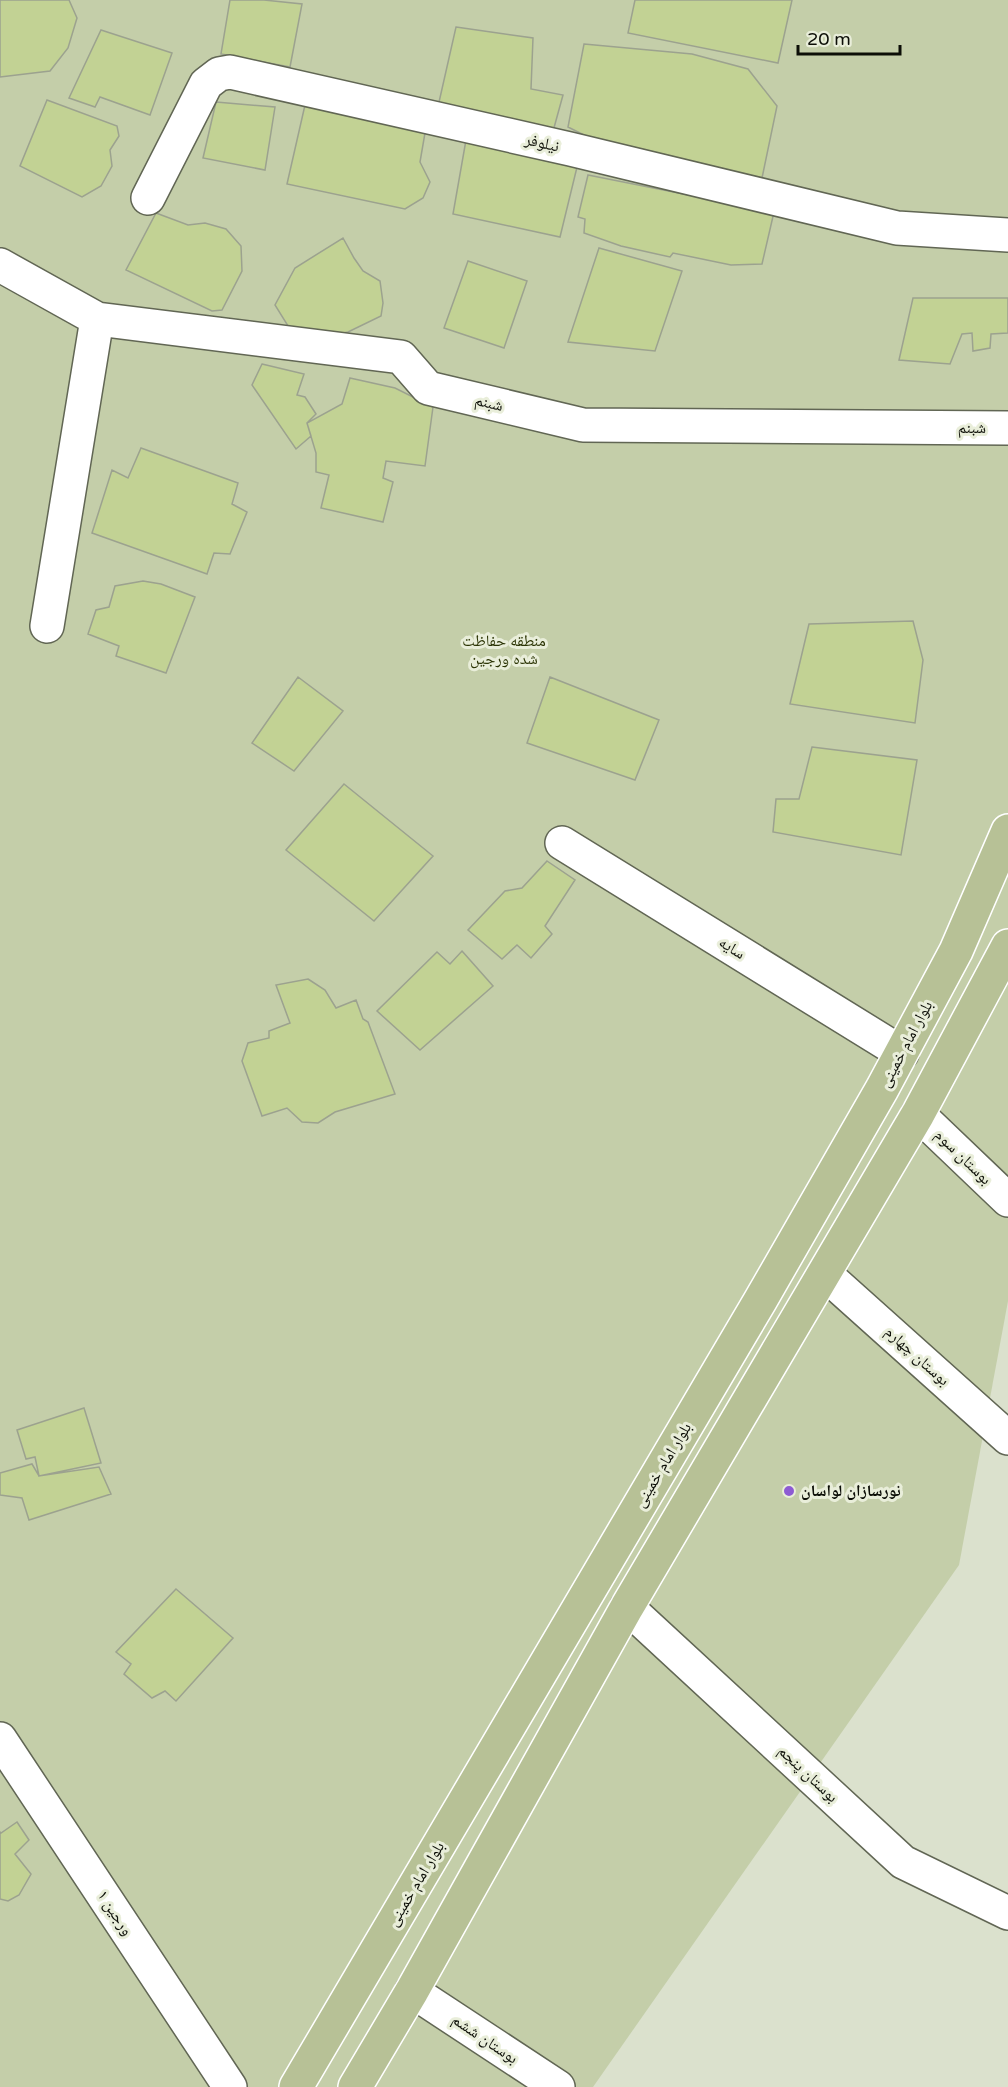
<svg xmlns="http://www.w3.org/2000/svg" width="1008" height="2087" viewBox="0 0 1008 2087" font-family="'Varela Round','Noto Naskh Arabic',sans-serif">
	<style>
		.green { fill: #c4cea9 }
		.building { fill: #c2d294; stroke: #9ca28f; stroke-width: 1.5 }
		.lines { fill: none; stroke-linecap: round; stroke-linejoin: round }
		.minor-casing { stroke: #616654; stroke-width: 36 }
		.primary-casing { stroke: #fff; stroke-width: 36 }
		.minor { stroke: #fff; stroke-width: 33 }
		.primary { stroke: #b7c196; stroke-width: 33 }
		.poi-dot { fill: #8d5bd3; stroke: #e9eeda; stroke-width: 2 }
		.labels { text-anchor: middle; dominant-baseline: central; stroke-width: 6; stroke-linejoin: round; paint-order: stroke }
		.street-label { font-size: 16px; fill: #0c0e07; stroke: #e9eeda }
		.park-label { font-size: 16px; fill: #2b3404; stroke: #e9eeda }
		.poi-label { font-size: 16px; font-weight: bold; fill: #0c0e07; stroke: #e9eeda; text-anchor: start }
	</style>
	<rect width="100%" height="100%" fill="#dbe1cd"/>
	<path class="green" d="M0,0H1008V1301L959,1565L593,2087H0Z"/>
	<path class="building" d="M0,0H69L77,18L68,48L50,71L0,77Z
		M230,0H264L302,4L290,67L221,54Z
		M635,0H792L778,63L628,33Z
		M456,27L533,38L531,89L563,95L552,135L437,111Z
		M101,30L172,53L150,115L100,97L95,107L69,98Z
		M584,44L692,54L748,69L777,106L762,178L606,146L568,127Z
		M47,100L117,126L119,136L110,150L112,166L101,186L82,197L20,166Z
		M216,102L275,107L265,170L203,158Z
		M305,105L425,133L420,162L430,182L423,198L405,209L287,184Z
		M466,140L578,163L560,237L453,214Z
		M588,175L774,212L762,264L731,265L673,253L670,257L621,246L584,233L585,219L578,217Z
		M156,213L188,225L205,223L226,229L241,246L242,271L222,310L212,311L126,270Z
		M343,238L354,258L363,271L380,281L383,303L381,316L348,332L315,339L288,326L275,305L295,268Z
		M599,248L682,271L655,351L568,342Z
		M468,261L527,281L504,348L444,328Z
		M913,298H1008V333L991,334L990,348L973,351L972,333L962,334L950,364L899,360Z
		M262,364L304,374L297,395L305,397L316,414L307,423L311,436L296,449L252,385Z
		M350,378L395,388L433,407L425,466L386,461L383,478L393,482L383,522L321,508L329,475L316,472V453L307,423L342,404Z
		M141,448L238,483L232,504L247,512L230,554L214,553L207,574L92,533L112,470L128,478Z
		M143,581L161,584L195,597L166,673L116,656L119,646L88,634L96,610L109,607L115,586Z
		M913,621L923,660L915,723L790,704L809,624Z
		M298,677L343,711L294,771L252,743Z
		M550,677L659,720L635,780L527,743Z
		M812,747L917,760L901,855L773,832L776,799H799Z
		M344,784L433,856L374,921L286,850Z
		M547,861L575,880L545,926L552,934L531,958L517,945L502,959L468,930L505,891L522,888Z
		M462,951L493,986L420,1050L377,1011L437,952L450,964Z
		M308,979L325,990L336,1008L356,1000L363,1019L368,1022L395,1094L335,1112L318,1123L302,1122L287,1108L262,1116L242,1061L248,1043L269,1038V1031L290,1023L276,985Z
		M84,1408L101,1463L39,1476L35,1457L26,1459L17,1430Z
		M32,1464L39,1476L99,1467L111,1494L29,1520L22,1498L0,1495V1473Z
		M176,1589L233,1638L176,1701L165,1691L152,1698L124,1674L131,1664L116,1652Z
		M17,1822L29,1840L15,1854L31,1874L19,1895L8,1901L0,1899V1832L1,1833Z"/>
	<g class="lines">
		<g class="minor-casing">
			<path id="minor" d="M148,198L206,84L219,74L230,72L570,149L897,228L1008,235
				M0,265L97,319L401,357L428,388L583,425L1008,428
				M47,626L97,319
				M562,843L902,1053
				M918,1114L1008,1200
				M825,1274L1008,1438
				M627,1607L903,1862L1008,1913
				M0,1739L230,2087
				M412,1991L558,2087"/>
		</g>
		<g class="primary-casing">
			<path id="primary" d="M296,2087L760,1301L882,1089L956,951L1008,831
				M355,2087L412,1991L627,1607L918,1114L1008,946"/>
		</g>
		<use href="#minor" class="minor"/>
		<use href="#primary" class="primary"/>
	</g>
	<circle class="poi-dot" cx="789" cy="1491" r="6"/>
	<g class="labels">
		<g class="street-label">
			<text transform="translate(542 143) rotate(13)">نیلوفر</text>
			<text transform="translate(489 403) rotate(13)">شبنم</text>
			<text x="972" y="428">شبنم</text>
			<text transform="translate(732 948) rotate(32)">سایه</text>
			<text transform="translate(906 1044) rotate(-62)">بلوار امام خمینی</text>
			<text transform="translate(963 1157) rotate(44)">بوستان سوم</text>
			<text transform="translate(917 1356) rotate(42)">بوستان چهارم</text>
			<text transform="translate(663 1465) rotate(-59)">بلوار امام خمینی</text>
			<text transform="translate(808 1774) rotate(43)">بوستان پنجم</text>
			<text transform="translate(416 1884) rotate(-59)">بلوار امام خمینی</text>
			<text transform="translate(115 1913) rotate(57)">ورجین ۱</text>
			<text transform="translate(485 2039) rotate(34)">بوستان ششم</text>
		</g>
		<g class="park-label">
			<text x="504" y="641">منطقه حفاظت<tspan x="504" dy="18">شده ورجین</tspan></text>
		</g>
		<g class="poi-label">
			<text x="801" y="1491">نورسازان لواسان</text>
		</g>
	</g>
	<path d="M798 45v9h102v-9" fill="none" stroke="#0c0e07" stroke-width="3"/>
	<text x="807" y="45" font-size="18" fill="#0c0e07" stroke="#e9eeda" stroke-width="4.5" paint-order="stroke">20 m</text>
</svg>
